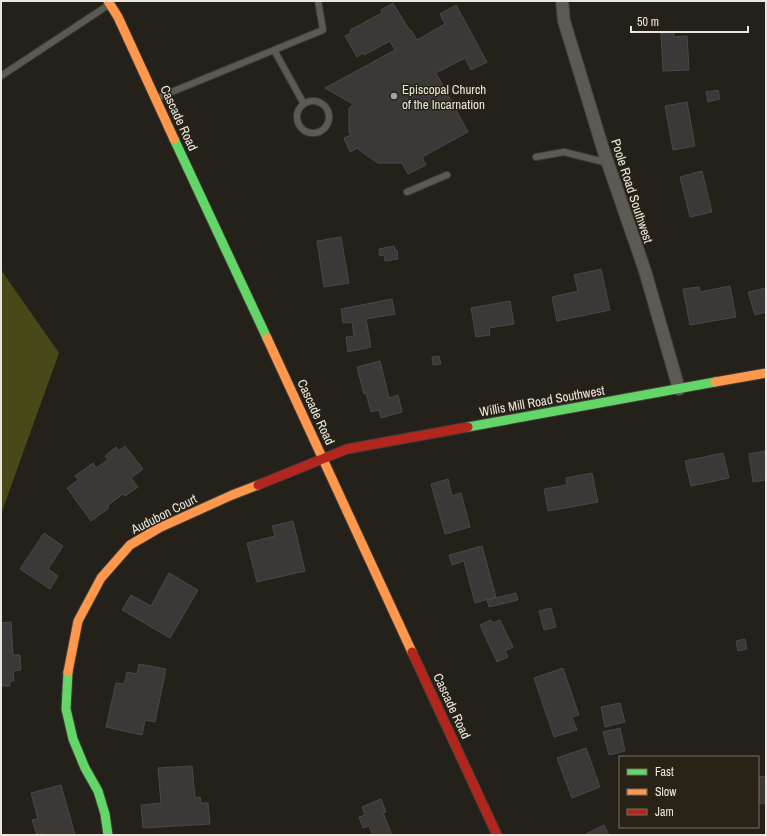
<svg xmlns="http://www.w3.org/2000/svg" width="767" height="836" viewBox="0 0 767 836" font-family="'Archivo Narrow',sans-serif">
	<style>
		.forest { fill: #474918 }
		.building { fill: #3a3938; stroke: #4a4848 }
		.lines { fill: none; stroke-linecap: round; stroke-linejoin: round }
		.lane-casing { stroke: #413e39; stroke-width: 8 }
		.street-casing { stroke: #413e39; stroke-width: 14 }
		.fast-casing { stroke: #413e39; stroke-width: 11 }
		.slow-casing { stroke: #413e39; stroke-width: 11 }
		.jam-casing { stroke: #413e39; stroke-width: 11 }
		.lane { stroke: #5c5a55; stroke-width: 6 }
		.street { stroke: #5c5a55; stroke-width: 12 }
		.fast { stroke: #63d668; stroke-width: 9 }
		.slow { stroke: #ff974d; stroke-width: 9 }
		.jam { stroke: #b3261e; stroke-width: 9 }
		.poi-dot { fill: #a5a199; stroke: #282316; stroke-width: 1.5 }
		.labels { text-anchor: middle; dominant-baseline: central; stroke-width: 3; stroke-linejoin: round; paint-order: stroke }
		.poi-label { font-size: 13px; fill: #eae6dd; stroke: #282316; text-anchor: start }
		.street-label { font-size: 13px; fill: #eae6dd; stroke: #282316 }
	</style>
	<rect width="100%" height="100%" fill="#24211a"/>
	<path class="forest" d="M1,270L59,353L1,514Z"/>
	<path class="building" d="M393,3L410,31L411,30L417,40L445,24L440,14L456,5L487,62L471,70L465,58L436,73L468,132L422,157L426,165L408,174L402,163H378L360,151L358,148L350,152L344,138L351,135L349,132V108L353,104L325,88L395,50L390,41L364,55L363,53L357,57L345,36L351,33L350,30L382,13L381,10Z
		M674,32V37L687,36L689,70L663,71L661,33Z
		M718,90L720,99L708,102L706,92Z
		M687,102L695,146L673,150L665,106Z
		M702,171L712,212L690,217L680,177Z
		M341,237L349,283L324,287L317,241Z
		M394,246L395,250H397L398,259L385,261L384,255L380,256L379,249Z
		M601,269L610,310L557,321L552,297L578,291L574,275Z
		M730,286L736,317L690,325L683,289L699,287L700,292Z
		M766,288V312L755,315L748,292Z
		M392,299L395,314L366,319L371,347L348,352L346,337L354,336L352,322L343,323L341,309Z
		M510,301L514,324L489,328L490,335L476,337L471,308Z
		M439,356L441,364L433,365L432,357Z
		M380,361L389,398L398,395L402,412L381,418L379,410L371,412L366,393L364,394L357,367Z
		M125,446L143,469L131,478L138,487L125,496L123,494L107,506L109,508L91,521L67,488L78,480L75,476L93,463L96,468L108,460L105,456L116,447L119,451Z
		M766,451V480L753,482L749,454Z
		M723,453L729,478L691,486L685,461Z
		M592,473L598,502L548,511L544,489L567,485L566,478Z
		M448,479L452,496L461,493L470,527L445,534L431,484Z
		M293,521L305,571L257,582L247,543L275,536L272,526Z
		M44,533L63,546L48,569L58,576L50,589L20,569Z
		M482,546L496,597L475,603L464,561L452,565L449,555Z
		M169,573L198,590L170,638L122,610L131,595L151,606Z
		M516,593L518,600L489,607L487,600Z
		M551,608L556,627L544,630L539,611Z
		M491,620L493,623L500,620L513,647L505,651L508,657L497,662L480,625Z
		M11,622L13,655H20L21,670L13,671L14,681H10V686H1V623Z
		M745,639L747,649L738,651L736,641Z
		M139,664L166,669L155,722L145,720L142,735L106,727L116,683L124,684L127,672L137,674Z
		M563,668L579,715L572,717L577,730L554,737L534,678Z
		M620,703L625,722L605,727L601,707Z
		M620,728L625,751L609,755L603,732Z
		M586,748L600,787L572,798L557,758Z
		M192,766L195,798L200,797L201,803H208L210,824L143,828L141,805L161,803L158,768Z
		M766,776V803L758,804V777Z
		M61,785L75,835H44L43,833L37,835L32,820L38,819L31,793Z
		M381,799L386,812L383,813L392,835H373L369,826L363,828L359,817L365,815L362,807Z
		M604,825L609,835H586V834Z"/>
	<g class="lines">
		<g class="lane-casing">
			<path id="lane" d="M274,50L304,104
				M1,76L110,4
				M157,98L323,30L318,1
				M297 117a16 16 0 1 1 32 0a16 16 0 1 1-32 0Z
				M536,157L564,152L608,163
				M407,192L447,175"/>
		</g>
		<g class="street-casing">
			<path id="street" d="M562,1L564,21L603,149L645,271L679,389"/>
		</g>
		<g class="fast-casing">
			<path id="fast" d="M174,139L267,338
				M468,427L715,382
				M68,672L66,709L73,739L85,768L98,791L105,814L108,835"/>
		</g>
		<g class="slow-casing">
			<path id="slow" d="M108,1L118,17L174,139
				M267,338L412,652
				M715,382L766,373
				M68,672L78,621L101,578L130,545L159,528L232,495L258,485"/>
		</g>
		<g class="jam-casing">
			<path id="jam" d="M258,485L347,449L468,427
				M412,652L497,835"/>
		</g>
		<use href="#lane" class="lane"/>
		<use href="#street" class="street"/>
		<use href="#fast" class="fast"/>
		<use href="#slow" class="slow"/>
		<use href="#jam" class="jam"/>
	</g>
	<circle class="poi-dot" cx="394" cy="96" r="4"/>
	<g class="labels">
		<g class="poi-label">
			<text x="402" y="89">Episcopal Church<tspan x="402" dy="15">of the Incarnation</tspan></text>
		</g>
		<g class="street-label">
			<text transform="translate(179 118) rotate(65)">Cascade Road</text>
			<text transform="translate(632 191) rotate(72)">Poole Road Southwest</text>
			<text transform="translate(542 401) rotate(-10)">Willis Mill Road Southwest</text>
			<text transform="translate(316 412) rotate(65)">Cascade Road</text>
			<text transform="translate(164 514) rotate(-27)">Audubon Court</text>
			<text transform="translate(452 706) rotate(65)">Cascade Road</text>
		</g>
	</g>
	<rect width="767" height="836" fill="none" stroke="#eae6dd" stroke-width="4"/>
	<rect x="619" y="756" width="140" height="72" fill="#282316" stroke="#767166"/>
	<rect x="627" y="769" width="20" height="6" fill="#63d668" stroke="#767166"/>
	<text x="655" y="776" font-size="12" fill="#eae6dd">Fast</text>
	<rect x="627" y="789" width="20" height="6" fill="#ff974d" stroke="#767166"/>
	<text x="655" y="796" font-size="12" fill="#eae6dd">Slow</text>
	<rect x="627" y="809" width="20" height="6" fill="#b3261e" stroke="#767166"/>
	<text x="655" y="816" font-size="12" fill="#eae6dd">Jam</text>
	<path d="M631 26v6h117v-6" fill="none" stroke="#eae6dd" stroke-width="2"/>
	<text x="637" y="26" font-size="12" fill="#eae6dd" stroke="#282316" stroke-width="3" paint-order="stroke">50 m</text>
</svg>
